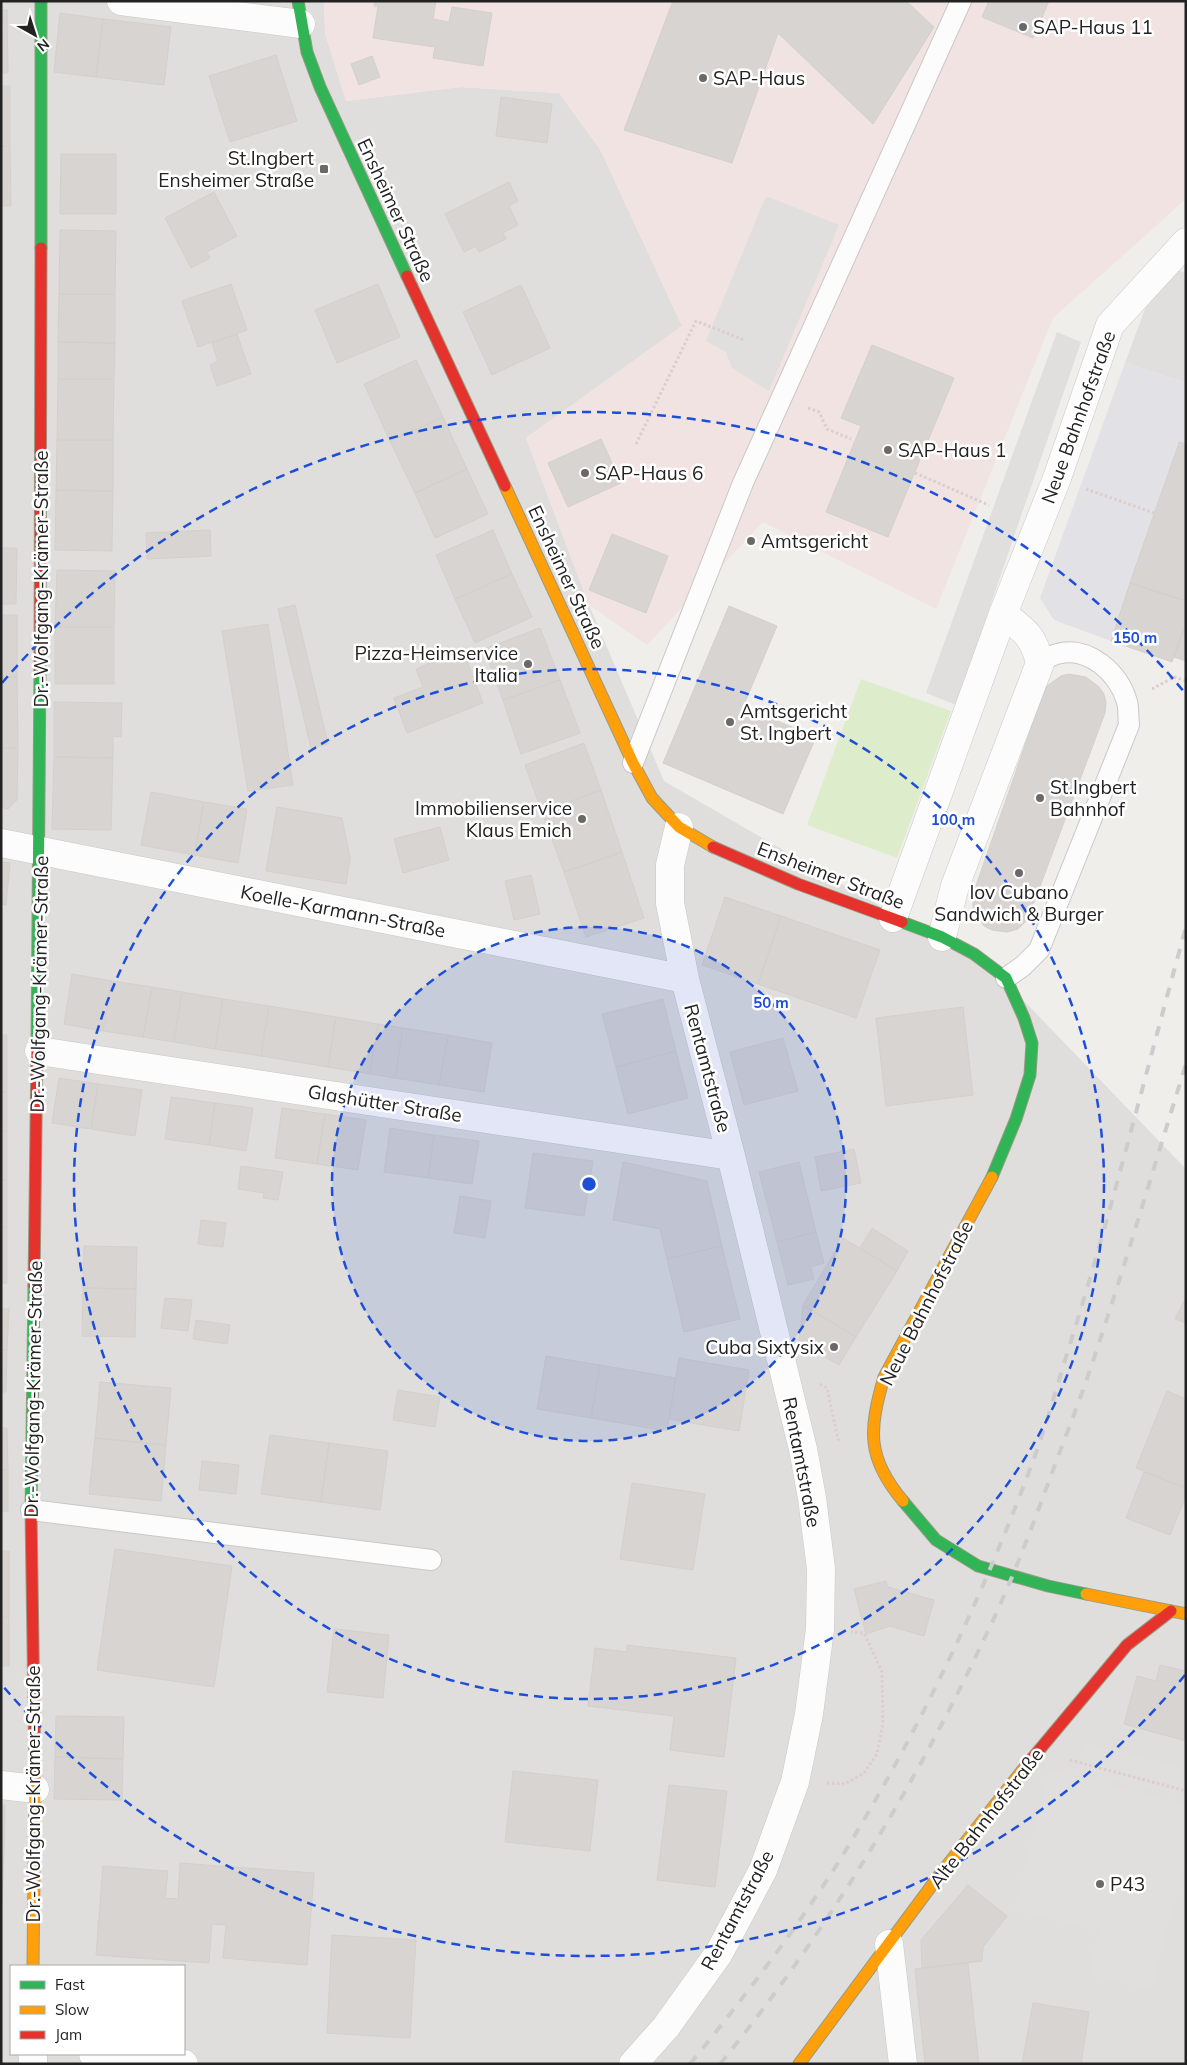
<svg xmlns="http://www.w3.org/2000/svg" width="1187" height="2065" viewBox="0 0 1187 2065" font-family="Mulish,sans-serif">
	<style>
		.residential { fill: #dfdedc; fill-rule: evenodd }
		.commercial { fill: #f1e3e1 }
		.grass { fill: #ddeccb }
		.parking { fill: #e0dfde }
		.plaza { fill: #e2e1e5 }
		.building { fill: #d7d4d2; stroke: #d3d0cc }
		.lines { fill: none; stroke-linecap: round; stroke-linejoin: round }
		.lane-casing { stroke: #c9c8c7; stroke-width: 22 }
		.street-casing { stroke: #c9c8c7; stroke-width: 29 }
		.fast-casing { stroke: #999a82; stroke-width: 13 }
		.slow-casing { stroke: #999a82; stroke-width: 13 }
		.jam-casing { stroke: #999a82; stroke-width: 13 }
		.path { stroke: #dccecd; stroke-width: 3; stroke-dasharray: 2.5 2.5; stroke-linecap: butt }
		.lane { stroke: #fdfcfc; stroke-width: 20 }
		.street { stroke: #fdfcfc; stroke-width: 28 }
		.fast { stroke: #30b455; stroke-width: 11 }
		.slow { stroke: #ff9f0a; stroke-width: 11 }
		.jam { stroke: #e5322d; stroke-width: 11 }
		.rail { stroke: #ccc; stroke-width: 4; stroke-dasharray: 10 10; stroke-linecap: butt }
		.ring { fill: none; stroke: #1d4ed8; stroke-width: 2.5; stroke-dasharray: 9 6 }
		.poi-dot { fill: #6a6968; stroke: #fff; stroke-width: 2 }
		.labels { text-anchor: middle; dominant-baseline: central; stroke-width: 5; stroke-linejoin: round; paint-order: stroke }
		.poi-label { font-size: 19px; fill: #222; stroke: #fff; text-anchor: start }
		.street-label { font-size: 19px; fill: #222; stroke: #fff }
		.centre { fill: #1d4ed8; stroke: #fff; stroke-width: 2.5 }
		.ring-label { font-size: 15px; text-anchor: middle; font-weight: bold; fill: #1d4ed8; stroke: #fff; stroke-width: 5; stroke-linejoin: round; paint-order: stroke }
	</style>
	<rect width="100%" height="100%" fill="#f0eeeb"/>
	<path class="residential" d="M1,1H324L325,33L346,101L461,87L559,93L600,149L682,326L526,438L589,605L664,781L999,975L1186,1169V2064H1ZM11,1966H184V2054H11Z"/>
	<path class="commercial" d="M324,1H1186V199L1053,318L936,609L763,522L647,645L589,605L526,438L682,326L600,149L559,93L461,87L346,101L325,33Z"/>
	<path class="grass" d="M861,679L951,711L897,858L807,825Z"/>
	<path class="parking" d="M766,196L839,225L769,391L732,368L726,352L706,341Z
		M1177,270L1186,273V383L1125,363L1149,298Z
		M1057,332L1081,342L956,705L926,693Z
		M1083,1743L1181,1768L1174,1794L1076,1769Z
		M1050,1770L1186,1805V1858L1151,1991L1089,1974L1099,1931L1014,1910Z"/>
	<path class="plaza" d="M1125,363L1186,383V444L1178,442L1111,641L1054,620L1040,598Z"/>
	<path class="building" d="M375,1H436L433,19L449,22L452,7L492,13L483,66L433,58L435,47L373,38L378,6H374Z
		M673,1H906L934,27L873,124L778,33L732,163L624,130Z
		M989,1H1049L1033,38L982,17Z
		M1,10H7L8,73H1Z
		M60,13L103,19L96,77L54,72Z
		M103,19L171,27L164,85L96,77Z
		M276,55L297,121L230,142L209,76Z
		M372,56L380,77L359,85L351,64Z
		M1,86H10V146H1Z
		M501,97L552,104L547,143L496,136Z
		M1,146H10L11,206H1Z
		M61,154H116V214H60Z
		M509,182L518,201L509,206L518,225L503,233L506,239L479,252L476,246L464,252L445,214Z
		M214,192L237,236L207,252L210,258L191,268L165,218Z
		M60,230L116,231L115,294H59Z
		M231,284L247,330L198,347L182,301Z
		M378,284L400,337L337,363L315,310Z
		M521,285L550,348L492,375L463,312Z
		M59,294H115V343L58,342Z
		M237,334L251,374L217,386L210,365L218,361L212,343Z
		M58,342L115,343L114,379H58Z
		M872,345L954,378L888,537L826,512L861,426L841,418Z
		M416,360L443,417L390,441L364,384Z
		M58,379H114L113,440H57Z
		M443,417L467,469L415,493L390,441Z
		M601,439L621,483L568,507L548,463Z
		M57,440H113V491L56,490Z
		M1179,442L1186,444V601L1130,583Z
		M467,469L488,514L435,538L415,493Z
		M56,490L113,491L112,551L55,550Z
		M210,530L211,556L147,559L146,533Z
		M493,530L512,574L455,599L436,555Z
		M612,534L668,556L646,613L589,590Z
		M1,548H17L16,604H1Z
		M57,570L115,571L114,627H55Z
		M512,574L532,617L475,643L455,599Z
		M1130,583L1186,601V622L1172,662L1111,641Z
		M295,605L328,744L311,748L278,609Z
		M729,606L777,626L743,707L816,737L783,814L663,763Z
		M1,615H17V677L1,678Z
		M1186,622V661L1174,657Z
		M268,624L293,785L248,791L222,631Z
		M55,627H114V684H55Z
		M540,628L560,680L503,700L484,649Z
		M463,650L483,703L407,733L394,698L423,687L416,669Z
		M1068,674L1086,677L1099,687L1104,694L1106,703L1105,713L1030,913L1026,921L1018,929L1007,932L992,930L984,926L973,911V894L1041,700L1047,686L1061,676Z
		M17,677L18,748H1V678Z
		M560,680L580,733L521,754L503,700Z
		M54,702L122,703L121,737L113,736V758L54,757Z
		M584,743L601,790L542,812L525,765Z
		M1,748H18L17,800L8,809L1,807Z
		M54,757L113,758L111,830L52,829Z
		M601,790L622,852L564,872L542,812Z
		M151,792L204,802L194,855L141,845Z
		M204,802L247,809L238,863L194,855Z
		M277,807L342,818L350,858L346,884L266,871Z
		M440,827L449,860L403,873L394,839Z
		M622,852L644,918L586,937L564,872Z
		M1,862L10,863L6,905L1,904Z
		M531,875L540,914L514,920L505,881Z
		M725,897L781,916L758,984L702,965Z
		M781,916L880,950L856,1018L758,984Z
		M72,974L112,981L103,1031L64,1024Z
		M112,981L152,987L143,1037L103,1031Z
		M152,987L182,992L174,1042L143,1037Z
		M182,992L223,999L215,1049L174,1042Z
		M223,999L269,1006L261,1056L215,1049Z
		M663,999L676,1051L616,1067L602,1014Z
		M269,1006L336,1017L328,1067L261,1056Z
		M963,1007L973,1095L886,1106L876,1018Z
		M336,1017L378,1024L370,1074L328,1067Z
		M378,1024L403,1028L395,1078L370,1074Z
		M403,1028L448,1035L439,1085L395,1078Z
		M1,1035H7V1092H1Z
		M448,1035L492,1043L484,1092L439,1085Z
		M783,1038L798,1091L744,1105L730,1052Z
		M676,1051L688,1098L628,1114L616,1067Z
		M59,1078L98,1084L91,1129L52,1123Z
		M98,1084L142,1090L135,1136L91,1129Z
		M1,1092H7V1131H1Z
		M171,1097L215,1103L209,1145L165,1139Z
		M215,1103L253,1108L246,1151L209,1145Z
		M282,1108L325,1114L317,1164L275,1158Z
		M325,1114L366,1120L358,1170L317,1164Z
		M390,1128L434,1135L428,1178L384,1172Z
		M1,1131H7V1180H1Z
		M434,1135L479,1141L472,1184L428,1178Z
		M854,1149L861,1183L821,1191L815,1157Z
		M533,1153L593,1161L584,1216L525,1208Z
		M623,1162L707,1181L722,1246L667,1259L660,1229L613,1220Z
		M799,1162L816,1232L777,1242L759,1172Z
		M241,1166L283,1172L278,1200L263,1198L264,1193L238,1189Z
		M1,1180H7V1227H1Z
		M460,1196L491,1201L485,1238L454,1233Z
		M201,1220L226,1223L223,1247L198,1244Z
		M1,1227H7V1283H1Z
		M872,1228L908,1251L897,1271L860,1248Z
		M816,1232L824,1263L811,1267L814,1279L788,1285L777,1242Z
		M843,1238L897,1271L856,1337L803,1305Z
		M84,1246L137,1247L136,1289L83,1288Z
		M722,1246L740,1319L684,1332L667,1259Z
		M83,1288L136,1289L135,1337L82,1336Z
		M165,1298L192,1300L188,1331L161,1328Z
		M1184,1301L1186,1302V1323L1175,1319Z
		M803,1305L856,1337L839,1365L799,1342Z
		M1,1309H9L7,1350H1Z
		M196,1320L230,1325L227,1344L193,1339Z
		M1,1350H7L6,1392H1Z
		M546,1356L600,1365L591,1418L537,1409Z
		M679,1358L749,1370L739,1431L669,1419Z
		M600,1365L676,1378L667,1431L591,1418Z
		M100,1382L171,1388L166,1445L95,1438Z
		M398,1390L440,1397L435,1427L393,1420Z
		M1167,1391L1186,1399V1488L1136,1468Z
		M1,1428H7L8,1470H1Z
		M270,1435L329,1443L321,1502L261,1494Z
		M95,1438L166,1445L161,1501L89,1494Z
		M329,1443L388,1451L380,1510L321,1502Z
		M202,1461L239,1465L236,1494L199,1490Z
		M1,1470H8V1511H1Z
		M1144,1472L1186,1488V1496L1170,1535L1126,1518Z
		M632,1483L705,1494L693,1570L620,1559Z
		M115,1549L232,1566L214,1687L97,1670Z
		M1,1551H9V1617H1Z
		M886,1581L888,1587L934,1600L924,1636L890,1626L866,1634L854,1589Z
		M1,1617H9V1666H1Z
		M334,1629L389,1635L383,1698L327,1692Z
		M627,1645L736,1658L724,1757L670,1750L674,1716L588,1706L595,1648L627,1652Z
		M1160,1665L1186,1671V1741L1124,1724L1137,1676L1156,1681Z
		M56,1716L124,1717L123,1759L55,1757Z
		M55,1757L123,1759L122,1800L54,1799Z
		M513,1771L598,1780L590,1851L505,1842Z
		M669,1785L727,1791L715,1887L657,1880Z
		M1,1805H5L4,1854H1Z
		M1,1854H4L2,1903H1Z
		M180,1863L314,1873L307,1965L223,1958L226,1925L212,1924L209,1963L96,1955L103,1866L168,1871L165,1898L178,1899Z
		M968,1885L1007,1916L983,1947L982,1961L922,1968L921,1940Z
		M332,1935L416,1940L410,2038L327,2033Z
		M968,1963L979,2064H925L915,1969Z
		M1033,2003L1089,2012L1081,2064H1022Z"/>
	<g class="lines">
		<g class="lane-casing">
			<path id="lane" d="M633,763L743,483L961,1
				M1006,978L1023,966L1039,950L1129,725C1128,718 1129,709 1127,702C1119,673 1088,645 1057,654C1051,655 1045,660 1040,663
				M31,1510L431,1560"/>
		</g>
		<g class="street-casing">
			<path id="street" d="M121,1L301,24
				M1,843L685,979
				M893,918L1003,614L1057,478L1110,325L1186,242
				M942,937L955,886L1040,663C1033,635 1025,631 1003,614
				M39,1051L731,1156
				M1,1785L35,1789
				M889,1944L903,2064
				M33,2054V2064
				M93,2054L184,2064
				M633,2064L666,2027L719,1953L763,1870L795,1782L809,1714L820,1629L821,1569L812,1498L803,1449L731,1156L685,979L670,903V865L679,827"/>
		</g>
		<g class="fast-casing">
			<path id="fast" d="M298,1L307,52L320,87L407,276
				M41,248V1
				M902,922L942,937L974,954L1006,978L1024,1018L1032,1043L1030,1075L1016,1119L992,1177
				M37,1046L40,670
				M903,1501L936,1540L978,1566L1048,1586L1086,1594
				M31,1512L34,1286"/>
		</g>
		<g class="slow-casing">
			<path id="slow" d="M505,486L633,763L652,798L679,827L713,847
				M903,1501C866,1457 869,1430 884,1377L992,1177
				M1086,1594L1186,1614
				M33,1966L35,1777
				M799,2064L941,1873L1025,1767"/>
		</g>
		<g class="jam-casing">
			<path id="jam" d="M407,276L505,486
				M40,670L41,248
				M713,847L798,884L902,922
				M34,1286L37,1046
				M31,1512L35,1777
				M1025,1767L1127,1645L1171,1611"/>
		</g>
		<path class="path" d="M808,408L819,412L827,429L851,439
			M636,444L696,321L744,340
			M915,473L989,505
			M1086,489L1154,513
			M1152,689L1174,677L1186,681
			M820,1384L827,1388L838,1439L840,1441
			M1070,1760L1186,1791
			M827,1783L845,1784L864,1773L877,1754L883,1724L882,1672L864,1633L851,1632"/>
		<use href="#lane" class="lane"/>
		<use href="#street" class="street"/>
		<use href="#fast" class="fast"/>
		<use href="#slow" class="slow"/>
		<use href="#jam" class="jam"/>
		<path class="rail" d="M690,2064C742,2000 792,1935 836,1866C917,1736 983,1597 1036,1453C1047,1422 1056,1389 1066,1357C1111,1215 1146,1071 1186,927
			M720,2064C827,1932 915,1786 987,1633C1014,1577 1035,1519 1056,1462C1070,1425 1084,1389 1096,1352C1128,1256 1156,1160 1186,1064"/>
	</g>
	<circle cx="589" cy="1184" r="257" fill="#1d4ed8" fill-opacity=".12"/>
	<g class="ring">
		<circle cx="589" cy="1184" r="257"/>
		<circle cx="589" cy="1184" r="515"/>
		<path d="M1185 1675A772 772 0 0 1 2 1685M2 683A772 772 0 0 1 1185 693"/>
	</g>
	<g class="poi-dot">
		<circle cx="1023" cy="27" r="5"/>
		<circle cx="703" cy="78" r="5"/>
		<rect x="319" y="164" width="10" height="10" rx="2.5"/>
		<circle cx="888" cy="450" r="5"/>
		<circle cx="585" cy="473" r="5"/>
		<circle cx="751" cy="541" r="5"/>
		<circle cx="528" cy="664" r="5"/>
		<circle cx="730" cy="722" r="5"/>
		<circle cx="1040" cy="798" r="5"/>
		<circle cx="582" cy="819" r="5"/>
		<circle cx="1019" cy="873" r="5"/>
		<circle cx="834" cy="1347" r="5"/>
		<circle cx="1100" cy="1884" r="5"/>
	</g>
	<g class="labels">
		<g class="poi-label">
			<text x="1033" y="27">SAP-Haus 11</text>
			<text x="713" y="78">SAP-Haus</text>
			<text x="314" y="158" text-anchor="end">St.Ingbert<tspan x="314" dy="22">Ensheimer Straße</tspan></text>
			<text x="898" y="450">SAP-Haus 1</text>
			<text x="595" y="473">SAP-Haus 6</text>
			<text x="761" y="541">Amtsgericht</text>
			<text x="518" y="653" text-anchor="end">Pizza-Heimservice<tspan x="518" dy="22">Italia</tspan></text>
			<text x="740" y="711">Amtsgericht<tspan x="740" dy="22">St. Ingbert</tspan></text>
			<text x="1050" y="787">St.Ingbert<tspan x="1050" dy="22">Bahnhof</tspan></text>
			<text x="572" y="808" text-anchor="end">Immobilienservice<tspan x="572" dy="22">Klaus Emich</tspan></text>
			<text x="1019" y="892" text-anchor="middle">Iov Cubano<tspan x="1019" dy="22">Sandwich &amp; Burger</tspan></text>
			<text x="824" y="1347" text-anchor="end">Cuba Sixtysix</text>
			<text x="1110" y="1884">P43</text>
		</g>
		<g class="street-label">
			<text transform="translate(396 210) rotate(65)">Ensheimer Straße</text>
			<text transform="translate(1078 417) rotate(-70)">Neue Bahnhofstraße</text>
			<text transform="translate(567 577) rotate(65)">Ensheimer Straße</text>
			<text transform="translate(41 579) rotate(-90)">Dr.-Wolfgang-Krämer-Straße</text>
			<text transform="translate(831 875) rotate(21)">Ensheimer Straße</text>
			<text transform="translate(343 911) rotate(11)">Koelle-Karmann-Straße</text>
			<text transform="translate(39 984) rotate(-89)">Dr.-Wolfgang-Krämer-Straße</text>
			<text transform="translate(708 1068) rotate(75)">Rentamtstraße</text>
			<text transform="translate(385 1103) rotate(9)">Glashütter Straße</text>
			<text transform="translate(926 1303) rotate(-63)">Neue Bahnhofstraße</text>
			<text transform="translate(33 1389) rotate(-89)">Dr.-Wolfgang-Krämer-Straße</text>
			<text transform="translate(802 1462) rotate(79)">Rentamtstraße</text>
			<text transform="translate(33 1794) rotate(-90)">Dr.-Wolfgang-Krämer-Straße</text>
			<text transform="translate(986 1818) rotate(-52)">Alte Bahnhofstraße</text>
			<text transform="translate(737 1910) rotate(-62)">Rentamtstraße</text>
		</g>
	</g>
	<circle cx="589" cy="1184" r="8" class="centre"/>
	<g class="ring-label">
		<text x="1135" y="643">150 m</text>
		<text x="953" y="825">100 m</text>
		<text x="771" y="1008">50 m</text>
	</g>
	<rect width="1187" height="2065" fill="none" stroke="#222222" stroke-width="5"/>
	<rect x="10" y="1965" width="175" height="90" fill="#ffffff" stroke="#a7a7a7"/>
	<rect x="20" y="1981" width="25" height="8" fill="#30b455" stroke="#a7a7a7"/>
	<text x="55" y="1990" font-size="15" fill="#222222">Fast</text>
	<rect x="20" y="2006" width="25" height="8" fill="#ff9f0a" stroke="#a7a7a7"/>
	<text x="55" y="2015" font-size="15" fill="#222222">Slow</text>
	<rect x="20" y="2031" width="25" height="8" fill="#e5322d" stroke="#a7a7a7"/>
	<text x="55" y="2040" font-size="15" fill="#222222">Jam</text>
	<g transform="translate(35 35) rotate(141)" stroke="#ffffff" stroke-width="4" paint-order="stroke">
	<path d="M0-4L9 19L0 12L-9 19Z" fill="#222222"/>
	<text y="-8" font-size="14" font-weight="bold" text-anchor="middle" fill="#222222">N</text>
	</g>
</svg>
